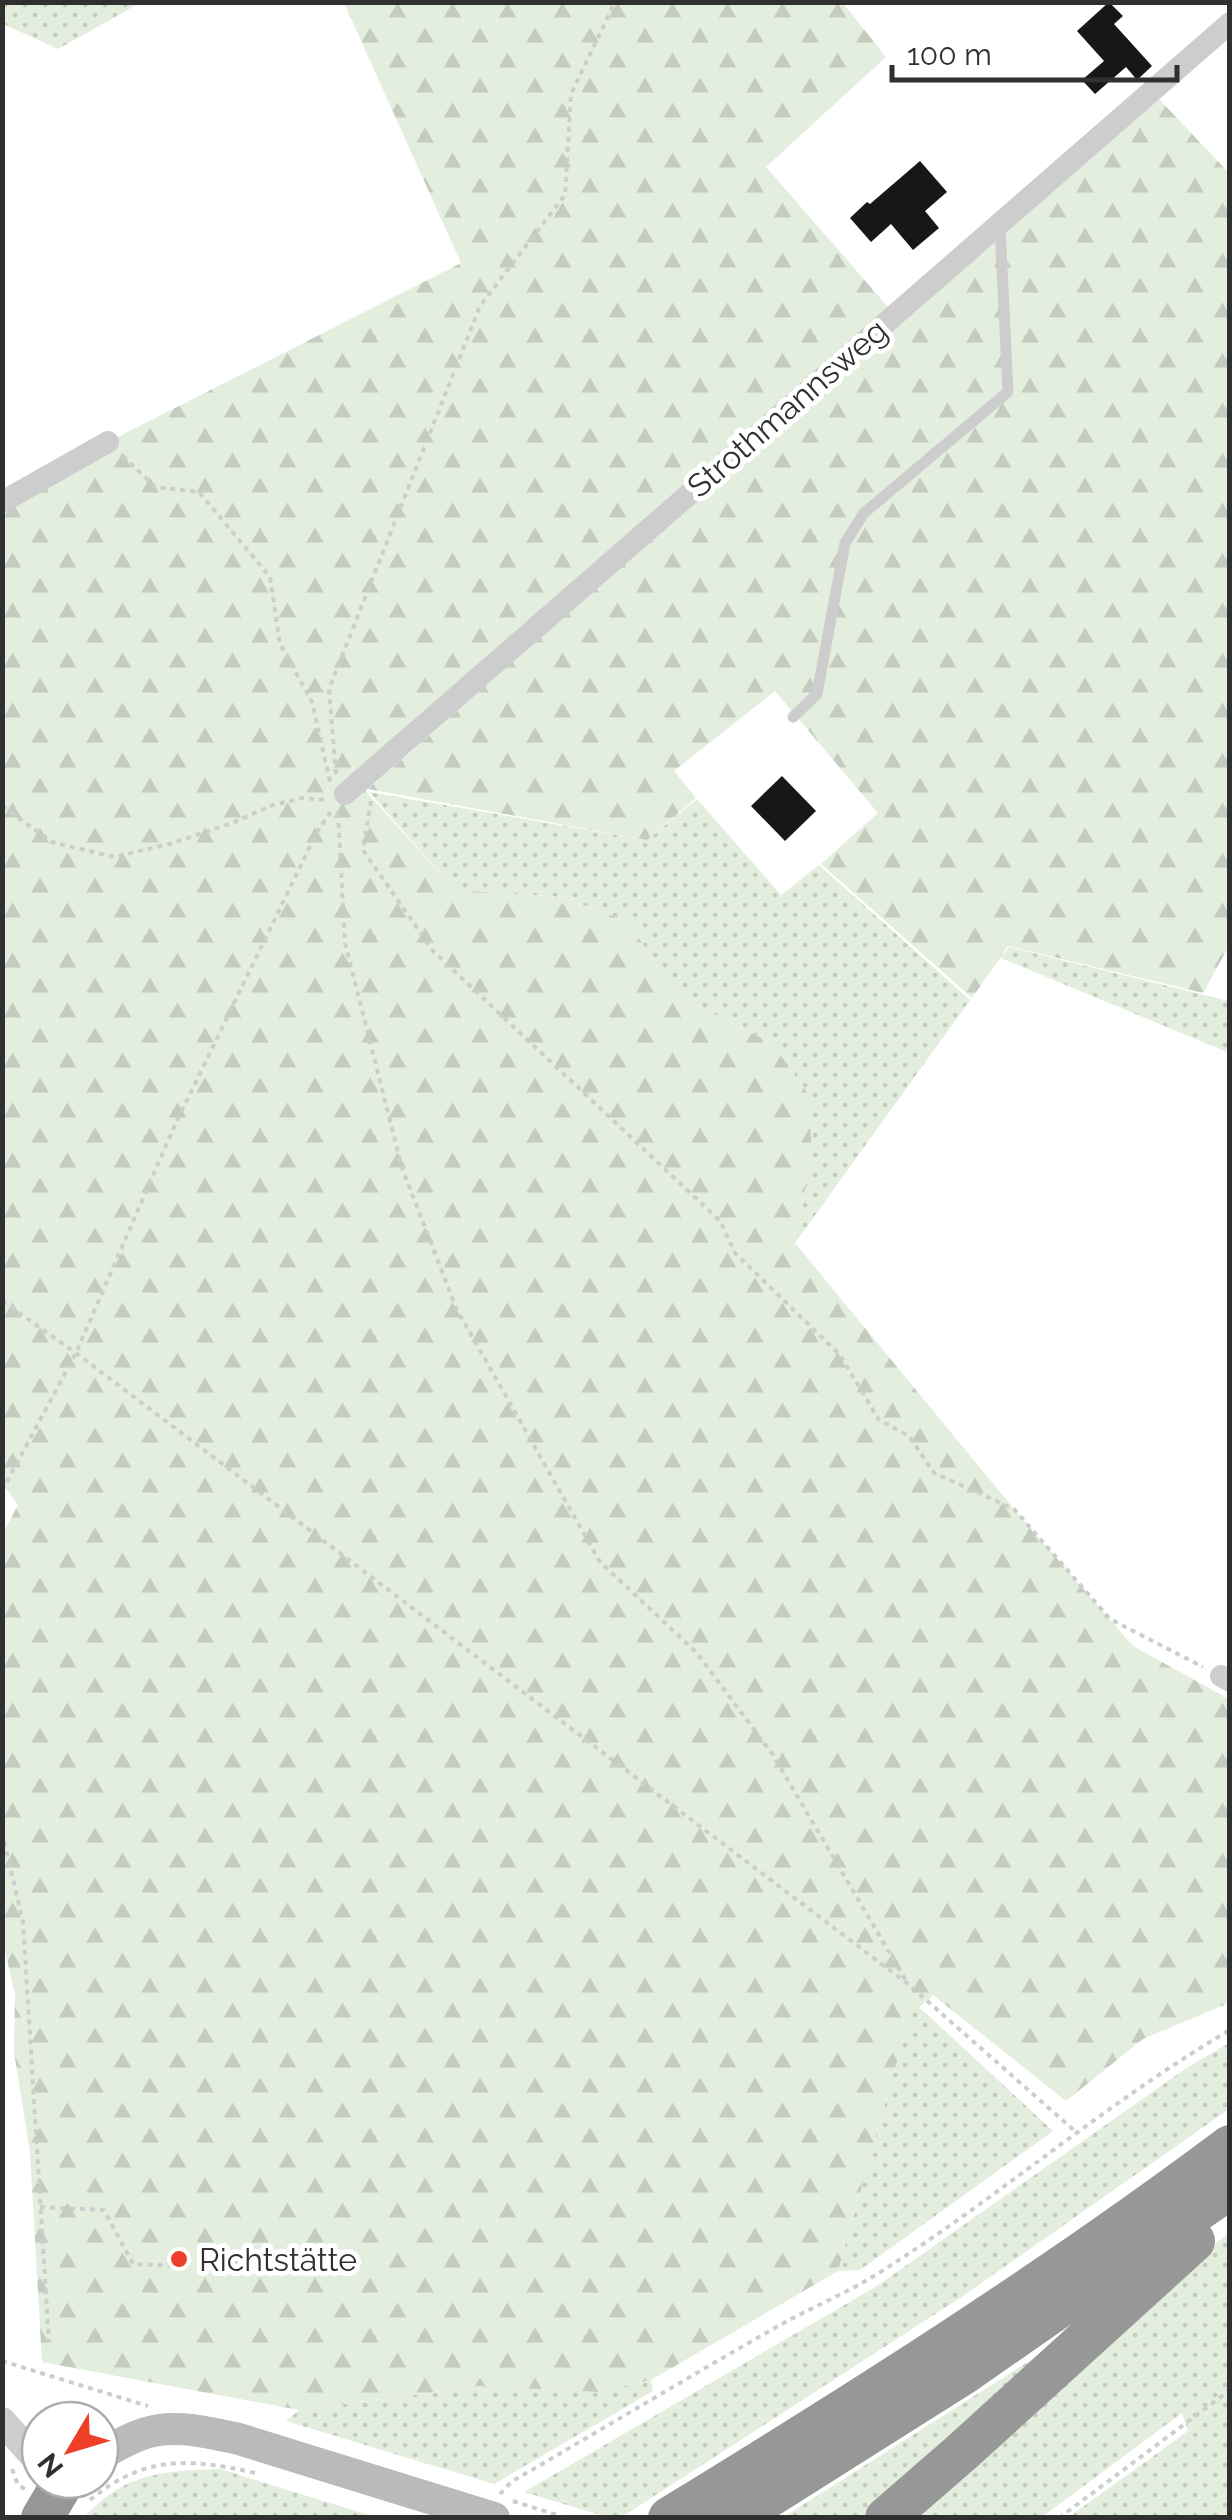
<svg xmlns="http://www.w3.org/2000/svg" width="1232" height="2520" viewBox="0 0 1232 2520" font-family="Raleway,sans-serif">
	<style>
		.grass { fill: url(#grass-dots) }
		.forest { fill: url(#forest-firs) }
		.building { fill: #171717 }
		.lines { fill: none; stroke-linecap: round; stroke-linejoin: round }
		.path { stroke: #cdcdcd; stroke-width: 4; stroke-dasharray: 5 5; stroke-linecap: butt }
		.service { stroke: #cdcdcd; stroke-width: 11 }
		.minor { stroke: #cdcdcd; stroke-width: 22 }
		.tertiary { stroke: #cdcdcd; stroke-width: 28 }
		.secondary { stroke: #bababa; stroke-width: 32 }
		.motorway { stroke: #979797; stroke-width: 42 }
		.poi-dot { fill: #f03f29; stroke: #fff; stroke-width: 4 }
		.labels { text-anchor: middle; dominant-baseline: central; stroke-width: 10; stroke-linejoin: round; paint-order: stroke }
		.street-label { font-size: 32px; fill: #303030; stroke: #fff }
		.poi-label { font-size: 32px; fill: #303030; stroke: #fff; text-anchor: start }
	</style>
	<defs>
		<pattern id="grass-dots" width="8" height="8" patternUnits="userSpaceOnUse" patternTransform="scale(2.5)"><rect width="8" height="8" fill="#e3eede"/><path d="M2 2h.1M6 6h.1" fill="none" stroke="#c3ccbf" stroke-width="1.8" stroke-linecap="round"/></pattern>
		<pattern id="forest-firs" width="22" height="20" patternUnits="userSpaceOnUse" patternTransform="scale(2.5)"><rect width="22" height="20" fill="#e3eede"/><path d="M5 1l3.5 6h-7zM16 11l3.5 6h-7z" fill="#c3ccbf"/></pattern>
	</defs>
	<rect width="100%" height="100%" fill="#fff"/>
	<path class="grass" d="M3,2H140V3L58,49L3,24Z
		M369,792L647,840L697,799L781,895L819,865L970,1000L795,1243L812,1151L772,1043L697,1006L664,978L628,921L559,897L455,890Z
		M1009,947L1229,1001V1053L1001,958Z
		M919,2007L1053,2131L860,2270L838,2271L910,2014Z
		M1229,2043V2109L963,2296L622,2517H607L524,2492L877,2286L1185,2069Z
		M1229,2233V2517H1069L1188,2431L1182,2413L1042,2517L902,2518L1149,2296Z
		M1083,2327L959,2441L865,2517L782,2518Z
		M651,2380L653,2391L494,2484L286,2421L299,2410L480,2386L598,2392Z
		M220,2469L375,2517H83C93,2509 102,2499 113,2492C144,2471 184,2470 220,2469Z"/>
	<path class="forest" d="M344,3H843L886,57L766,167L888,307L352,776L455,890L559,897L628,921L664,978L697,1006L772,1043L807,1092L812,1151L795,1243L1014,1509L1133,1646L1229,1699V2003L1143,2039L1066,2101L933,1995L910,2015L838,2271L651,2380L598,2392L480,2386L299,2410L42,2362L30,2152L14,2052L15,1995L2,1937V1535L18,1505L2,1483V502L108,442L461,263Z
		M1157,97L1229,173L1230,944L1203,993L1008,946L972,998L821,864L878,813L775,691L674,771L696,798L647,840L368,789Z"/>
	<path class="building" d="M1109,2L1123,16L1114,24L1152,66L1137,80L1126,67L1095,94L1082,80L1104,61L1077,31Z
		M920,161L947,192L925,211L939,228L913,250L891,224L871,242L850,218L867,202L870,204Z
		M782,776L816,811L785,841L751,806Z"/>
	<g class="lines">
		<path class="path" d="M123,456L155,487L199,492L270,577L280,644L312,702L330,782
			M336,774L329,689L480,306L565,195L571,94L615,2
			M371,801L363,850L433,951L720,1221L735,1253L840,1355L879,1420L909,1436L934,1473L1014,1509L1110,1619L1203,1667
			M2,806L52,842L114,857L173,843L232,823L273,805L303,798L328,800
			M338,813L345,943L402,1168L456,1308L600,1562L696,1652L773,1755L908,1984
			M2,1301L76,1353L908,1984L1076,2132
			M2,1491L76,1353L174,1127L317,832L332,810
			M2,1832L23,1922L49,2342
			M40,2207L104,2210L133,2264L179,2266
			M2,2361L148,2406
			M12,2469L18,2485L25,2489
			M500,2494L511,2482C601,2430 690,2376 780,2325C811,2308 844,2294 874,2276C996,2200 1105,2103 1230,2030
			M90,2500C144,2455 190,2458 255,2473
			M513,2501L566,2518
			M1059,2518L1230,2390"/>
		<path class="service" d="M793,717L817,694L845,543L864,513L1008,392L1000,227"/>
		<path class="minor" d="M2,502L108,442
			M345,794L1230,23
			M1221,1676L1230,1681"/>
		<path class="tertiary" d="M2,2421L40,2463"/>
		<path class="secondary" d="M100,2455C118,2445 138,2433 159,2430C185,2426 214,2434 239,2439L494,2518"/>
		<path class="motorway" d="M42,2518L61,2486
			M669,2518C860,2401 1050,2281 1230,2146
			M735,2518L963,2374L1230,2188
			M886,2518L962,2452L1194,2241"/>
	</g>
	<circle class="poi-dot" cx="179" cy="2259" r="10"/>
	<g class="labels">
		<g class="street-label">
			<text transform="translate(787 408) rotate(-41)">Strothmannsweg</text>
		</g>
		<g class="poi-label">
			<text x="199" y="2259">Richtstätte</text>
		</g>
	</g>
	<rect width="1232" height="2520" fill="none" stroke="#303030" stroke-width="10"/>
	<g transform="translate(70 2450) rotate(232)"><circle r="48" fill="#ffffff" stroke="#acacac" stroke-width="2.5"/>
	<path d="M0-8L18 38L0 25L-18 38Z" fill="#f03f29"/>
	<text y="-15" font-size="28" font-weight="bold" text-anchor="middle" fill="#303030">N</text>
	</g>
	<path d="M892 65v15h285v-15" fill="none" stroke="#303030" stroke-width="5"/>
	<text x="907" y="65" font-size="30" fill="#303030" stroke="#ffffff" stroke-width="8" paint-order="stroke">100 m</text>
</svg>
